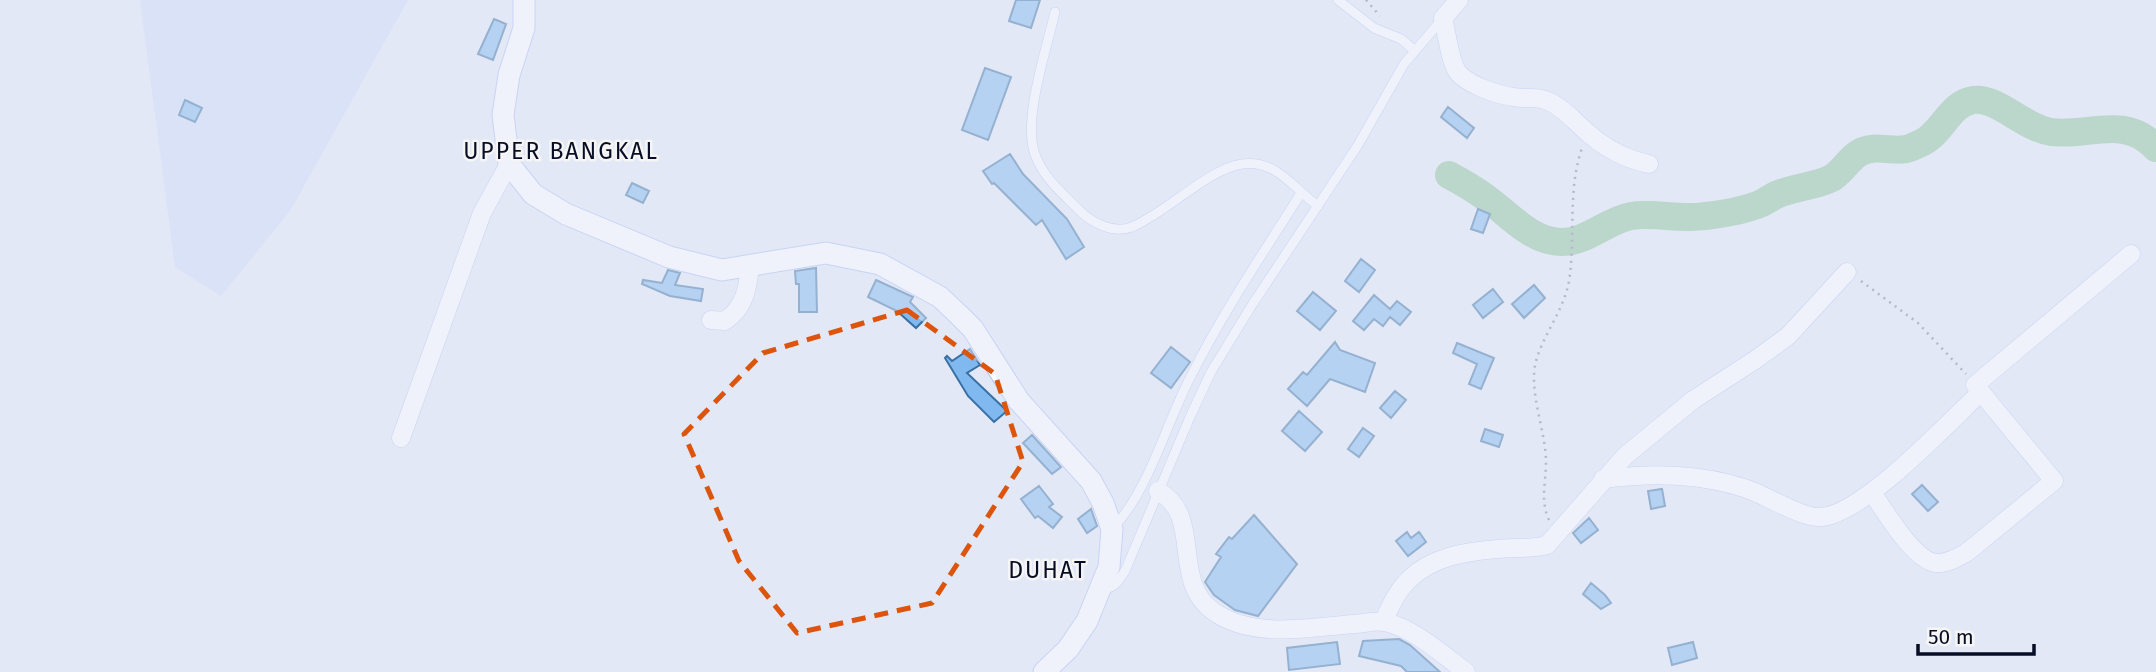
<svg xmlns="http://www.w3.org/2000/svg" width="2156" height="672" viewBox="0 0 2156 672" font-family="'Fira Sans',sans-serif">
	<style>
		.built { fill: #cfdbf9 }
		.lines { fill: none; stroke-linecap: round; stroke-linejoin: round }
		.river { stroke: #8dc195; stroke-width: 28 }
		.building { fill: #80b8f0; stroke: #396fa2; stroke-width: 2 }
		.service-casing { stroke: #aabdf3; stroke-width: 10 }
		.minor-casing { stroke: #aabdf3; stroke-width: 19 }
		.tertiary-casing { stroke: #aabdf3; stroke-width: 23 }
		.path { stroke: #7c8294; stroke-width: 2.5; stroke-dasharray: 2 5; stroke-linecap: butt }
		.service { stroke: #fff; stroke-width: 9 }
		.minor { stroke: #fff; stroke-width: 18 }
		.tertiary { stroke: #fff; stroke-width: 21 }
		.marked { fill: none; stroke: #dd550d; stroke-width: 5; stroke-dasharray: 14 9; stroke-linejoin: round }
		.labels { text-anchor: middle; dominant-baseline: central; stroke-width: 5; stroke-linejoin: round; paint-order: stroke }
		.neighbourhood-label { font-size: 23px; letter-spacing: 2px; fill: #070d24; stroke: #f5f5f5 }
	</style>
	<rect width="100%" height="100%" fill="#e2e8f6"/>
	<path class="built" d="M140,0H408L290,211L221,296L175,267Z"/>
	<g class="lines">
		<path class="river" d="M1449,175C1462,182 1474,189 1485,197C1509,214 1531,242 1562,242C1587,242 1608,220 1631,216C1654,212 1679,220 1705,216C1723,214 1746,210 1762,203C1768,200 1774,195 1781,193C1797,187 1816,186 1832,178C1842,172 1849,159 1859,153C1874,144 1891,152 1906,149C1911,148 1917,145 1921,143C1942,134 1949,104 1973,100C1996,96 2024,128 2051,132C2088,137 2125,114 2156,148"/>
	</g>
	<path class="building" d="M1016,0H1040L1031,28L1009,21Z
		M494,19L506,24L493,60L478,54Z
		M985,68L1011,77L988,140L962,130Z
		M185,100L202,108L195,122L179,115Z
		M1448,107L1474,128L1467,138L1441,117Z
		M1010,154L1023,174L1067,219L1084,247L1066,259L1042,220L1036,225L994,183L992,184L983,171Z
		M632,183L649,191L643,203L626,195Z
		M1478,209L1490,214L1483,233L1471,229Z
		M1361,259L1375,270L1359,292L1345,281Z
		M816,268L817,312H799V284H796L795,271Z
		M668,270L680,273L675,285L703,289L701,301L670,296L642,284L643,280L662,283Z
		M876,280L913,297L910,302L926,318L916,328L897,311L868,297Z
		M1534,285L1545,298L1524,318L1512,304Z
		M1493,289L1503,302L1483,318L1473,305Z
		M1313,292L1336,311L1320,330L1297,311Z
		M1374,295L1390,309L1397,301L1411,312L1400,325L1390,317L1383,326L1374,319L1364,330L1353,321Z
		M1335,342L1340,350L1375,363L1365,392L1330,379L1307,406L1288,389L1303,372L1307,375Z
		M1457,343L1494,358L1481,389L1469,384L1477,364L1453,353Z
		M1171,347L1190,362L1171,388L1151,373Z
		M970,349L980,365L967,373L1007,411L994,422L968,396L945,358L947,356L952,361Z
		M1395,391L1406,400L1391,418L1380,408Z
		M1299,411L1322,432L1305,451L1282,431Z
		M1363,428L1374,436L1359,457L1348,449Z
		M1485,429L1503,435L1499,447L1481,441Z
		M1032,435L1061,467L1052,474L1023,443Z
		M1922,485L1938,502L1928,511L1912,494Z
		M1039,486L1053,504L1049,507L1062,517L1053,528L1038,516L1035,518L1021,499Z
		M1662,489L1665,506L1651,509L1648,491Z
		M1091,509L1097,526L1087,533L1078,519Z
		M1254,515L1297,564L1258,616L1235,610L1214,595L1205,582L1221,557L1216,554L1229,537L1232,539Z
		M1589,518L1598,530L1581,543L1573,533Z
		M1407,532L1411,538L1419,532L1426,542L1408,556L1396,541Z
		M1591,583L1605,595L1611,603L1601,609L1583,594Z
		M1399,639L1410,645L1440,672H1407L1401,666L1359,656L1363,641Z
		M1337,642L1340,664L1289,670L1287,648Z
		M1693,642L1697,658L1672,665L1668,648Z"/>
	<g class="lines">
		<g class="service-casing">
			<path id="service" d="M1338,0L1374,28L1401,39L1414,50
				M1055,12C1047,48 1021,123 1036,157C1045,179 1063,194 1079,210C1092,223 1113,234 1132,227C1166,213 1208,169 1242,164C1276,159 1293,188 1318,206
				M1114,527C1149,489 1165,427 1189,380C1221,315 1262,255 1301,193
				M1103,589C1115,588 1119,580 1125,571L1190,417L1211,372L1252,305L1358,145L1404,64L1443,18"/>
		</g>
		<g class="minor-casing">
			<path id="minor" d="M1459,0L1443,18C1447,33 1450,64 1459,74C1471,86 1498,95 1514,97C1527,100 1537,95 1550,102C1565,109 1575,122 1588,133C1606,149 1625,159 1649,164
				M711,320L725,321C745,307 748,288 750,265
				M401,438L482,213L509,164
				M1603,479C1652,473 1700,473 1747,489C1768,496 1802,519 1822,517C1864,513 1948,423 1981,392
				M1158,491C1204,516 1170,580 1213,611C1251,639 1309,628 1353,624C1363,624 1375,620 1385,622C1415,629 1442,654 1466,672
				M1872,493C1885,511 1913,559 1935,563C1946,564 1957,558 1966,553L2054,481L1975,385L2131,254
				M1383,622C1388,612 1392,602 1398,593C1423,554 1473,550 1515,548C1526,548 1536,548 1547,545L1625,456L1693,400L1755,360L1788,336L1847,272"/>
		</g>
		<g class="tertiary-casing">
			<path id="tertiary" d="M524,0V28L509,75L503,115L509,164L533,194L566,214L669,257L722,270L826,253L880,264L940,297L959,315L973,329L1019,401L1091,481L1103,503L1112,529L1109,567L1087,621L1068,649L1044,672"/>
		</g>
		<path class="path" d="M1366,0L1380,16
			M1861,281L1918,323L1966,374
			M1549,520C1540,501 1546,482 1546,462C1546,431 1528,391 1536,361C1544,333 1564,310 1569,281C1576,237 1567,191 1582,148"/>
		<use href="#service" class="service"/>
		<use href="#minor" class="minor"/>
		<use href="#tertiary" class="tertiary"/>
	</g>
	<path d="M0 0H2156V672H0ZM907,310L995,374L1023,462L932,603L797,633L739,561L684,434L763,353Z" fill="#e2e8f6" fill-opacity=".55" fill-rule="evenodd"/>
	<path class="marked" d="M907,310L995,374L1023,462L932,603L797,633L739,561L684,434L763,353Z"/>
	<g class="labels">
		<g class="neighbourhood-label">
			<text x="561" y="151">UPPER BANGKAL</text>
			<text x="1048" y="570">DUHAT</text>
		</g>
	</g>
	<path d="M1918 644v10h116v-10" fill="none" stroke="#070d24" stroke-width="3.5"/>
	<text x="1928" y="644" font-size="21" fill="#070d24" stroke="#f5f5f5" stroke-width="5" paint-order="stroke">50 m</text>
</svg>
